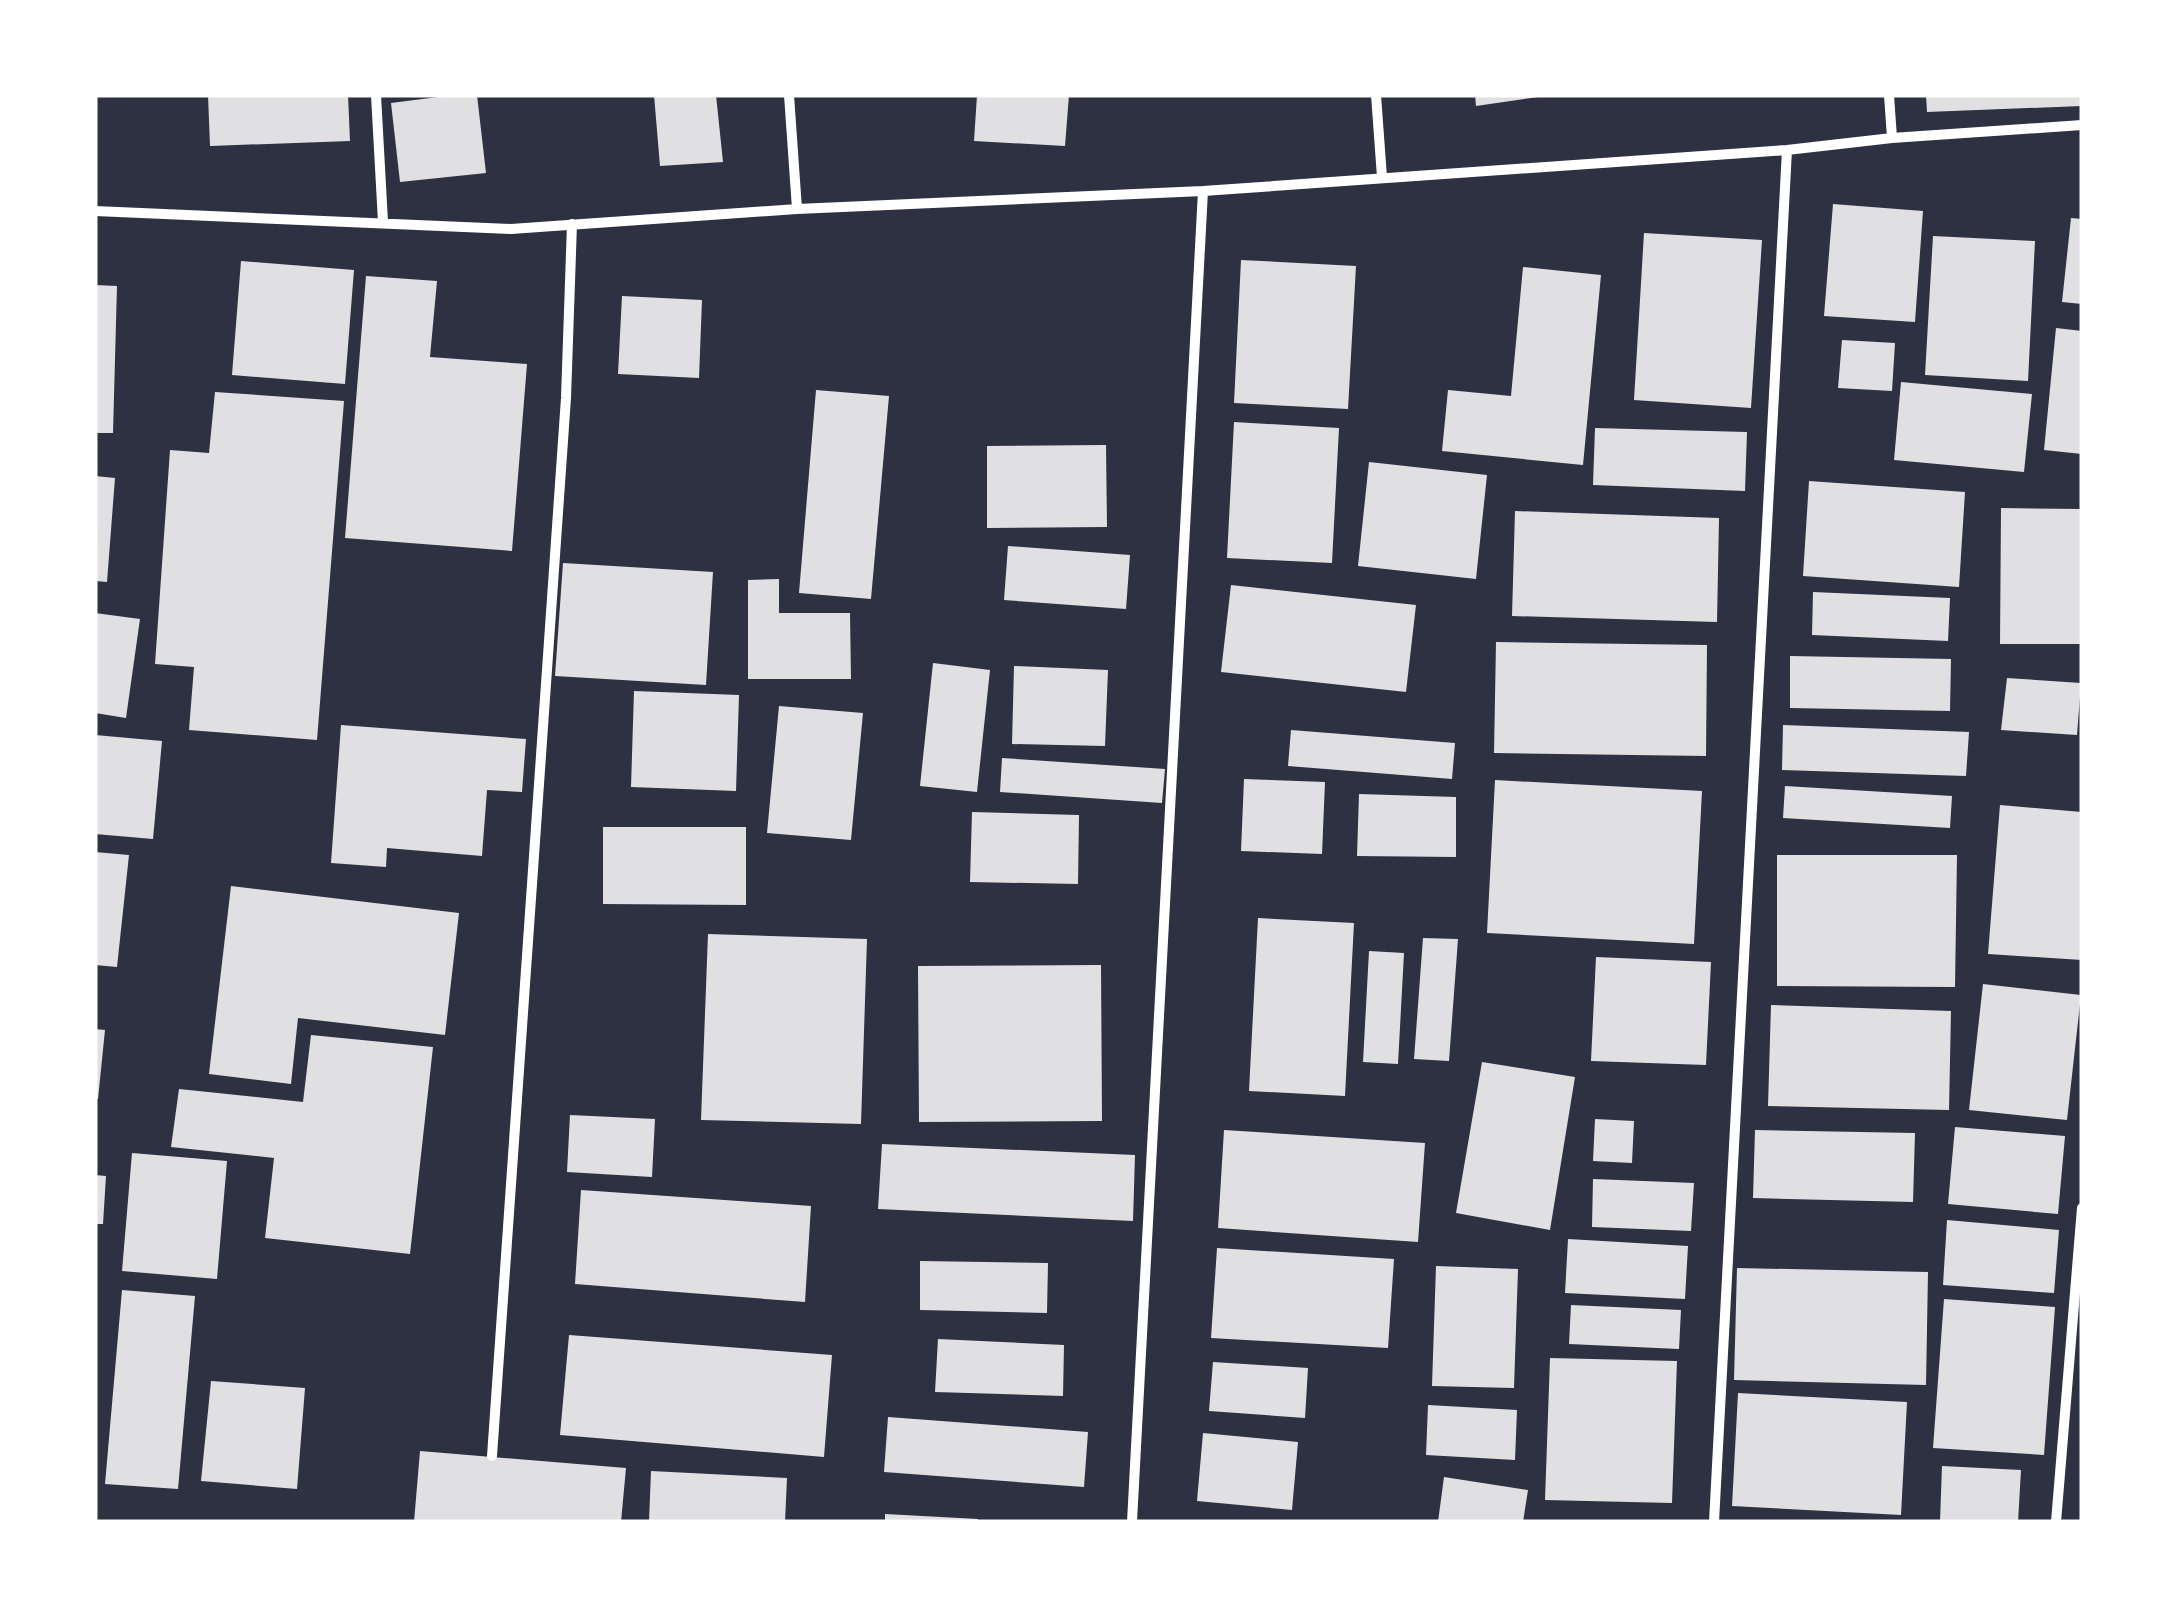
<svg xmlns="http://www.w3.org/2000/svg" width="2177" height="1617" viewBox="0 0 2177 1617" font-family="Merriweather,serif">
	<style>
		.building { fill: #e0e0e3 }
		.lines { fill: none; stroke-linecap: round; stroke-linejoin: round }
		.minor { stroke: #fff; stroke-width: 10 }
	</style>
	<rect width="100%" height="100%" fill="#2d3142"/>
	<path class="building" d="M208,95H348L350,141L210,146Z
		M454,95H477L486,173L400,182L391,103Z
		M654,95H716L723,162L660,166Z
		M977,95H1069L1065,146L974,141Z
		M1475,95H1538V97L1476,106Z
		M1926,95H2082V106L1927,112Z
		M1833,204L1923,211L1915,322L1824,316Z
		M2071,218L2082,219V304L2062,302Z
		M1644,233L1762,240L1751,408L1634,400Z
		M1933,236L2035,241L2028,381L1925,375Z
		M1241,260L1356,266L1348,409L1234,403Z
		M241,261L354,270L345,384L232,375Z
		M1523,267L1601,275L1583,465L1442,451L1448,390L1511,396Z
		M366,276L437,281L430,357L527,364L512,551L345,538Z
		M95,285L117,286L113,433H95Z
		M622,296L702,300L699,378L618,374Z
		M2056,328L2082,331V454L2044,450Z
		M1842,340L1895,343L1892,391L1838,388Z
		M1901,382L2032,394L2024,472L1894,460Z
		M816,390L889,396L871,599L799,593Z
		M215,392L344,401L317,740L189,730L194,667L155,664L170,450L209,453Z
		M1234,422L1339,428L1332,563L1227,558Z
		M1595,428L1747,432L1745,491L1593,485Z
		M1106,445L1107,527L987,528V446Z
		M1369,462L1487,475L1476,579L1358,566Z
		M95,476L115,478L107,582L95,581Z
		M1809,481L1965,492L1959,587L1803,576Z
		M2001,508L2082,509V644H2000Z
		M1515,511L1719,518L1717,622L1512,616Z
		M1008,546L1130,555L1126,609L1004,600Z
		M563,563L713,572L706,685L555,676Z
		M779,579V613H850L851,679H748V580Z
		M1231,585L1416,605L1406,692L1221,672Z
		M1813,592L1950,598L1948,641L1812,635Z
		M95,613L140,619L126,718L95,713Z
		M1496,642L1707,645L1706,756L1494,753Z
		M1790,656L1951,659L1950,711L1790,708Z
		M933,663L990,670L977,792L920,786Z
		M1014,666L1108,670L1105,746L1012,744Z
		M2007,678L2081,683L2077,735L2001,730Z
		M634,691L739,695L736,791L631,787Z
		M779,706L863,713L851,840L767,833Z
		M341,725L526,739L522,792L487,790L482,856L387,848L386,867L331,863Z
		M1783,725L1969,732L1966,776L1782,770Z
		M1291,730L1455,743L1452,779L1288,766Z
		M95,735L162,741L153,839L95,834Z
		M1002,758L1165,769L1162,803L1000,792Z
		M1244,779L1325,782L1322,854L1241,851Z
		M1495,780L1702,791L1694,944L1487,933Z
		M1785,786L1952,796L1950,828L1783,818Z
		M1359,794L1456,797V857L1357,856Z
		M2000,805L2082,812V960L1988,954Z
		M972,812L1079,815L1078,884L970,882Z
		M603,827H746V905L603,904Z
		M95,852L129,855L117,967L95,965Z
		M1777,855H1957L1955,987L1777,986Z
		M231,886L459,913L445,1035L298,1018L291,1084L209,1074Z
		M1258,918L1354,923L1345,1096L1249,1091Z
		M708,934L867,939L861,1124L701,1120Z
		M1423,938L1458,939L1449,1061L1414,1059Z
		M1369,951L1404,953L1398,1064L1363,1062Z
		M1596,957L1711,962L1706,1065L1591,1061Z
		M1101,965L1102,1121L919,1122L918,966Z
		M1983,984L2081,995L2067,1120L1969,1110Z
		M1771,1005L1951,1011L1949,1110L1768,1106Z
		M95,1029L105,1030L98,1099H95Z
		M311,1035L433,1047L410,1254L265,1238L274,1158L171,1147L179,1089L303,1102Z
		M1482,1062L1575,1077L1550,1230L1456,1213Z
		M570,1115L655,1119L652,1177L567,1172Z
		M1595,1119L1634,1121L1632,1163L1593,1161Z
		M1955,1127L2065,1136L2058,1214L1948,1204Z
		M1224,1130L1425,1143L1418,1242L1218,1228Z
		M1755,1130L1915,1133L1913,1202L1753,1198Z
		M882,1144L1135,1155L1133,1221L878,1209Z
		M132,1153L227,1161L217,1279L122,1271Z
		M95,1175L106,1176L103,1224H95Z
		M1593,1179L1694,1183L1691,1231L1592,1227Z
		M581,1190L811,1206L805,1302L575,1284Z
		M1947,1220L2059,1230L2054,1293L1943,1285Z
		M1568,1239L1688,1246L1685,1299L1565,1293Z
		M1217,1248L1394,1259L1388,1348L1211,1338Z
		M920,1261L1048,1263L1047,1313L920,1310Z
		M1436,1266L1518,1269L1514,1388L1432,1386Z
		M1737,1268L1928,1272L1926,1385L1734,1380Z
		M122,1290L195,1296L178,1489L105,1484Z
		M1944,1299L2055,1307L2044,1455L1933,1448Z
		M1571,1305L1681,1310L1679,1349L1569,1344Z
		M569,1335L832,1355L824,1457L560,1435Z
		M938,1339L1064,1345L1063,1396L935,1392Z
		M1550,1358L1677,1361L1672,1503L1545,1500Z
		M1213,1362L1308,1368L1305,1418L1209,1411Z
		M211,1381L305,1388L297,1489L201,1481Z
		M1738,1393L1907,1402L1901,1515L1732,1506Z
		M1428,1405L1517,1410L1515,1460L1426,1455Z
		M888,1417L1088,1432L1084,1487L884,1472Z
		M1203,1433L1298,1442L1292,1510L1197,1501Z
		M420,1451L626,1468L621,1522H414Z
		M1942,1466L2021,1470L2018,1522H1940Z
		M651,1471L787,1478L785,1522H649Z
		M1444,1477L1528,1490L1523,1522H1438Z
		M885,1514L978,1519V1522H885Z"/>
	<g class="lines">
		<path class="minor" d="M376,95L383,222
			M789,95L797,209
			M1376,95L1382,177
			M1889,95L1892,138
			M95,211L511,229L797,209L1203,191L1787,150L1892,138L2082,125
			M492,1456L566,398L572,224
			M1132,1522L1203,191
			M1714,1522L1787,150
			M2056,1522L2082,1208"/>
	</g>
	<rect width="2177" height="1617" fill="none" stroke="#ffffff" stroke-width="195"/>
</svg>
